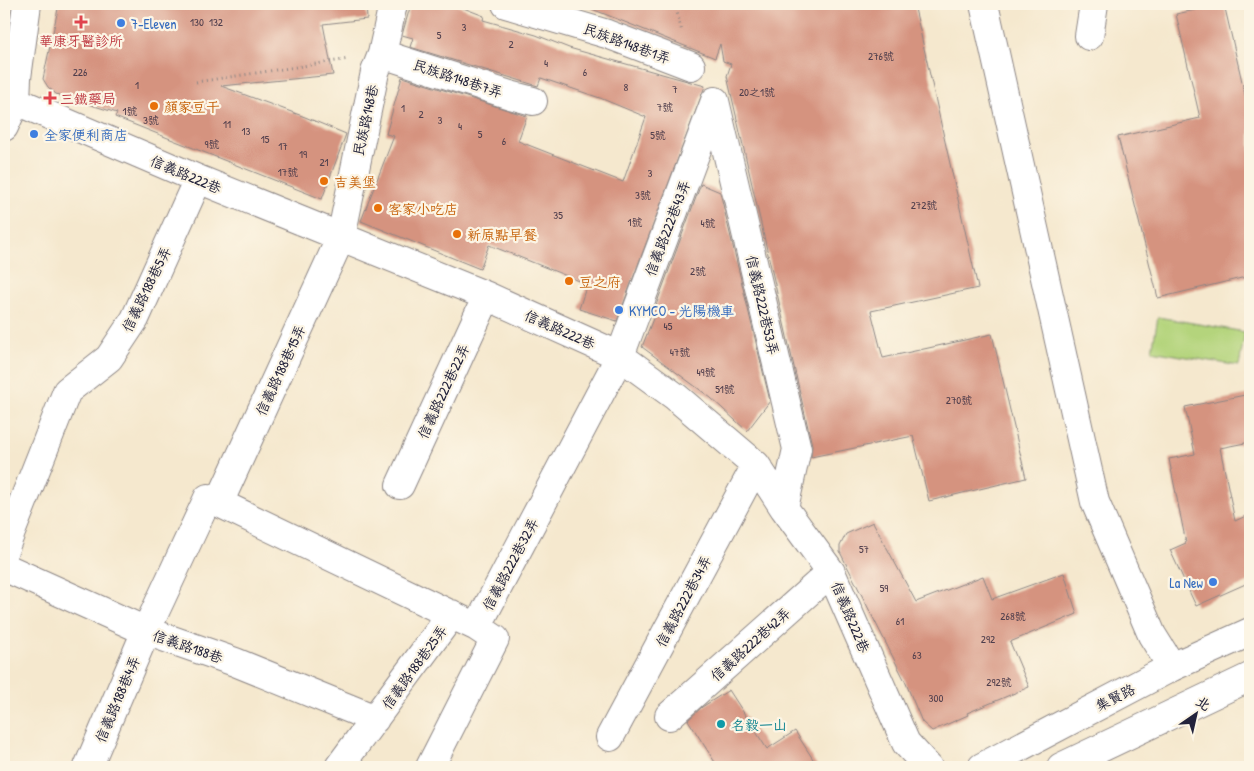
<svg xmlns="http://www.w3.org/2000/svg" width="1254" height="771" viewBox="0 0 1254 771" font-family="'Patrick Hand','LXGW WenKai TC',sans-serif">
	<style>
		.green { fill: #b4d47b; stroke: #6b7b5b }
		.building { fill: #d5937f }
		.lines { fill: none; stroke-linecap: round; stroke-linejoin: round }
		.minor-casing { stroke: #8c8584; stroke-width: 30 }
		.major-casing { stroke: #8c8584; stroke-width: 30 }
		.path { stroke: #8c8584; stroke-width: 3; stroke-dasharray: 1 4; stroke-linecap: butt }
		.minor { stroke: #fff; stroke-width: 28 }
		.major { stroke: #fff; stroke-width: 28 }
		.health-dot { fill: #e0444e; stroke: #fcf5e5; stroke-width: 2 }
		.shop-dot { fill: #3f7fe0; stroke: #fcf5e5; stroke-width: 2 }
		.food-dot { fill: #e8710a; stroke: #fcf5e5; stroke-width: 2 }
		.culture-dot { fill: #0f9aa8; stroke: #fcf5e5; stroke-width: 2 }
		.labels { text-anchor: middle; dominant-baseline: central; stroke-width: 4.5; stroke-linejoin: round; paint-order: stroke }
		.number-label { font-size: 11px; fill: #4f3e4c }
		.shop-label { font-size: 14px; fill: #366cbe; stroke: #fcf5e5; text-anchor: start }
		.health-label { font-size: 14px; fill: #be3a42; stroke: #fcf5e5 }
		.street-label { font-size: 14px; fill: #22223b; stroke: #fcf5e5 }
		.food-label { font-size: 14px; fill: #c56008; stroke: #fcf5e5; text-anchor: start }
		.culture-label { font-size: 14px; fill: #0d838f; stroke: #fcf5e5; text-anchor: start }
	</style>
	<rect width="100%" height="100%" fill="#fcf5e5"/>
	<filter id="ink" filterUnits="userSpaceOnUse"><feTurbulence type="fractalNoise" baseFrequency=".02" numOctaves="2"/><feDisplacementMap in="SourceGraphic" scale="10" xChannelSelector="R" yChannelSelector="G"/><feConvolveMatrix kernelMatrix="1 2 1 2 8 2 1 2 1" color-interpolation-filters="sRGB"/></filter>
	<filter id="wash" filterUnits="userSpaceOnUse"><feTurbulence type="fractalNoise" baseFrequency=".0096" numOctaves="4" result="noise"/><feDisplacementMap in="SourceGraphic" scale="20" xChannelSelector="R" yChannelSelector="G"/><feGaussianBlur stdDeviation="1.12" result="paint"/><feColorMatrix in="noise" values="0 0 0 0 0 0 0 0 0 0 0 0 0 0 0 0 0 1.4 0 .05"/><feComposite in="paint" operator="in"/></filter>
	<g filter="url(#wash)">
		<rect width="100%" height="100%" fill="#f5e8ce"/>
		<path class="green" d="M1158,317L1245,332L1239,366L1152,351Z"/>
		<g id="blocks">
			<path class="building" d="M59,4H366L367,19L323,24L333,75L221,86L305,117L346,134L322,199L115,117L117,113L56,94L48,87L43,79Z
				M411,4H453L484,16L483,20L536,35L569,48L705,86L617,321L579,309L587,284L489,245L480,269L361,221L394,136L386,134L402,77L527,116L518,141L623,182L646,117L600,98L541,78L538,86L410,47L413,38L402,35Z
				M582,4H914L978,288L871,311L883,358L992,334L1026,478L929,501L913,436L811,457L812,445L727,76L731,64L723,61L720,44L715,58L582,5Z
				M1224,4L1250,116V276L1158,298L1118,137L1200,118L1176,14Z
				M701,184L720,192L770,401L747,431L711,398L642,347L654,316H652Z
				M1250,394V442L1220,448L1235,521L1250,514V582L1196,606L1170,550L1186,543L1169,459L1195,454L1185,407Z
				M873,522L916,602L983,576L992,599L1064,573L1077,614L1010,642L1029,687L967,713L968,715L932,731L922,722L905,681L840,552V546L846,534Z
				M729,690L767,749L795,731L818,767H718L688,720L702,707Z"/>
		</g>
	</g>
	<g filter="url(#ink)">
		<use href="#blocks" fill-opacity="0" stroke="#8c8584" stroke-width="1"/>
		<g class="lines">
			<g class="minor-casing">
				<path id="minor" d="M506,4L607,34L691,66
					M984,4L1095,502L1152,635L1172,667
					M1089,36L1094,4
					M382,54L510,95L533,101
					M16,101L198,179L487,296L620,356L676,397L756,465L784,508L831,572L906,743L928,767
					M715,101L797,449L784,508
					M4,127L16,101L17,78L27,4
					M400,485L487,296
					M219,503L477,627
					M4,550L67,391L109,358L135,319L198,179
					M4,567L146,631L235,662L375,719
					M669,716L831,572
					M610,737L756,465
					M88,767L146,631L208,498L219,503L341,237L375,72L382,54L393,4
					M339,767L452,614
					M430,767L495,639L477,627L620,356L715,101"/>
			</g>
			<g class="major-casing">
				<path id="major" d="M982,767L1172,667L1250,632
					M1061,767L1250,677"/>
			</g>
			<path class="path" d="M675,4L682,32
				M196,82L349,59"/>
			<use href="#minor" class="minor"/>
			<use href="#major" class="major"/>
		</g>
	</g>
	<g class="health-dot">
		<path d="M78.5 14.5h5v5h5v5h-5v5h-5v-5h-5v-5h5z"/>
		<path d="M47.5 90.5h5v5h5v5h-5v5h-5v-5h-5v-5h5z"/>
	</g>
	<g class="shop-dot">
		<circle cx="121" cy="23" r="5"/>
		<circle cx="34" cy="134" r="5"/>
		<circle cx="619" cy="310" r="5"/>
		<circle cx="1213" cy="582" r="5"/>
	</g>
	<g class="food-dot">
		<circle cx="154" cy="106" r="5"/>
		<circle cx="324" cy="181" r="5"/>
		<circle cx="378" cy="208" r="5"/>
		<circle cx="457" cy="234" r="5"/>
		<circle cx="569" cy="281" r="5"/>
	</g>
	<circle class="culture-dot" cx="721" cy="724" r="5"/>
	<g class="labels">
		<g class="number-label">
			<text x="197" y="22">130</text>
			<text x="216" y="22">132</text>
			<text x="464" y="27">3</text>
			<text x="439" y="35">5</text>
			<text x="511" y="44">2</text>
			<text x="881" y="56">276號</text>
			<text x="546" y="63">4</text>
			<text x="80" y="72">226</text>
			<text x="585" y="72">6</text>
			<text x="137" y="85">1</text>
			<text x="626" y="87">8</text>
			<text x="675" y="89">7</text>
			<text x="757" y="92">20之1號</text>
			<text x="665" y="107">7號</text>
			<text x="403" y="108">1</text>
			<text x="130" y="111">1號</text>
			<text x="421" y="114">2</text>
			<text x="151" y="120">3號</text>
			<text x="440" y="120">3</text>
			<text x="227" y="124">11</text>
			<text x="460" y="126">4</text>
			<text x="246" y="131">13</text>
			<text x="480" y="134">5</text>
			<text x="658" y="135">5號</text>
			<text x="265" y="139">15</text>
			<text x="504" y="141">6</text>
			<text x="212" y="144">9號</text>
			<text x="283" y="146">17</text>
			<text x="303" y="154">19</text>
			<text x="324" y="162">21</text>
			<text x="288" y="172">17號</text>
			<text x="650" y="173">3</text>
			<text x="643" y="195">3號</text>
			<text x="924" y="205">272號</text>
			<text x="558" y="215">35</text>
			<text x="635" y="222">1號</text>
			<text x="708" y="223">4號</text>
			<text x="698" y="271">2號</text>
			<text x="668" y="326">45</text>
			<text x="680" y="352">47號</text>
			<text x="706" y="372">49號</text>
			<text x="725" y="389">51號</text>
			<text x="959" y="400">270號</text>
			<text x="864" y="549">57</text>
			<text x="884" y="588">59</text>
			<text x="1013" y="616">268號</text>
			<text x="900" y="621">61</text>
			<text x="988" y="639">292</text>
			<text x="917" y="655">63</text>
			<text x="999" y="682">292號</text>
			<text x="936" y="698">300</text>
		</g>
		<g class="shop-label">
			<text x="131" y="23">7-Eleven</text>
			<text x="44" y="134">全家便利商店</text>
			<text x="629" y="310">KYMCO - 光陽機車</text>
			<text x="1203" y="582" text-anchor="end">La New</text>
		</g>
		<g class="health-label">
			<text x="81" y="40">華康牙醫診所</text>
			<text x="60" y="98" text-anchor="start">三鐵藥局</text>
		</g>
		<g class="street-label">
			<text transform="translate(627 43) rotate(20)">民族路148巷1弄</text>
			<text transform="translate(458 78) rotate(18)">民族路148巷7弄</text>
			<text transform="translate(365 120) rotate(-78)">民族路148巷</text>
			<text transform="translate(186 174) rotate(23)">信義路222巷</text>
			<text transform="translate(667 228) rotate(-69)">信義路222巷43弄</text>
			<text transform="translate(146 289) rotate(-64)">信義路188巷5弄</text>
			<text transform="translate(763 305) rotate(77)">信義路222巷53弄</text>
			<text transform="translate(560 329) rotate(24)">信義路222巷</text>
			<text transform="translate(280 370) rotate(-65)">信義路188巷15弄</text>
			<text transform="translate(443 391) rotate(-65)">信義路222巷22弄</text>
			<text transform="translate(510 564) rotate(-62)">信義路222巷32弄</text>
			<text transform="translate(683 601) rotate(-62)">信義路222巷34弄</text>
			<text transform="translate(851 617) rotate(67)">信義路222巷</text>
			<text transform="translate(750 644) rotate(-42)">信義路222巷42弄</text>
			<text transform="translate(188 646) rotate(19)">信義路188巷</text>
			<text transform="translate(414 667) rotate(-54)">信義路188巷25弄</text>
			<text transform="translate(1115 697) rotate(-27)">集賢路</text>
			<text transform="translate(117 699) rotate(-67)">信義路188巷4弄</text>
		</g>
		<g class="food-label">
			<text x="164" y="106">顏家豆干</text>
			<text x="334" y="181">吉美堡</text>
			<text x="388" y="208">客家小吃店</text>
			<text x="467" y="234">新原點早餐</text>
			<text x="579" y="281">豆之府</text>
		</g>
		<g class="culture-label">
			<text x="731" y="724">名毅一山</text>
		</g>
	</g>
	<rect width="1254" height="771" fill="none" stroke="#fcf5e5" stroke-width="20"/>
	<g transform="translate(1196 714) rotate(34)" stroke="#fcf5e5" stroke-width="4" paint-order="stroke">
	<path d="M0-4L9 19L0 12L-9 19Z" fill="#22223b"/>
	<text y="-8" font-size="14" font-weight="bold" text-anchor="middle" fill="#22223b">北</text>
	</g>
</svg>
